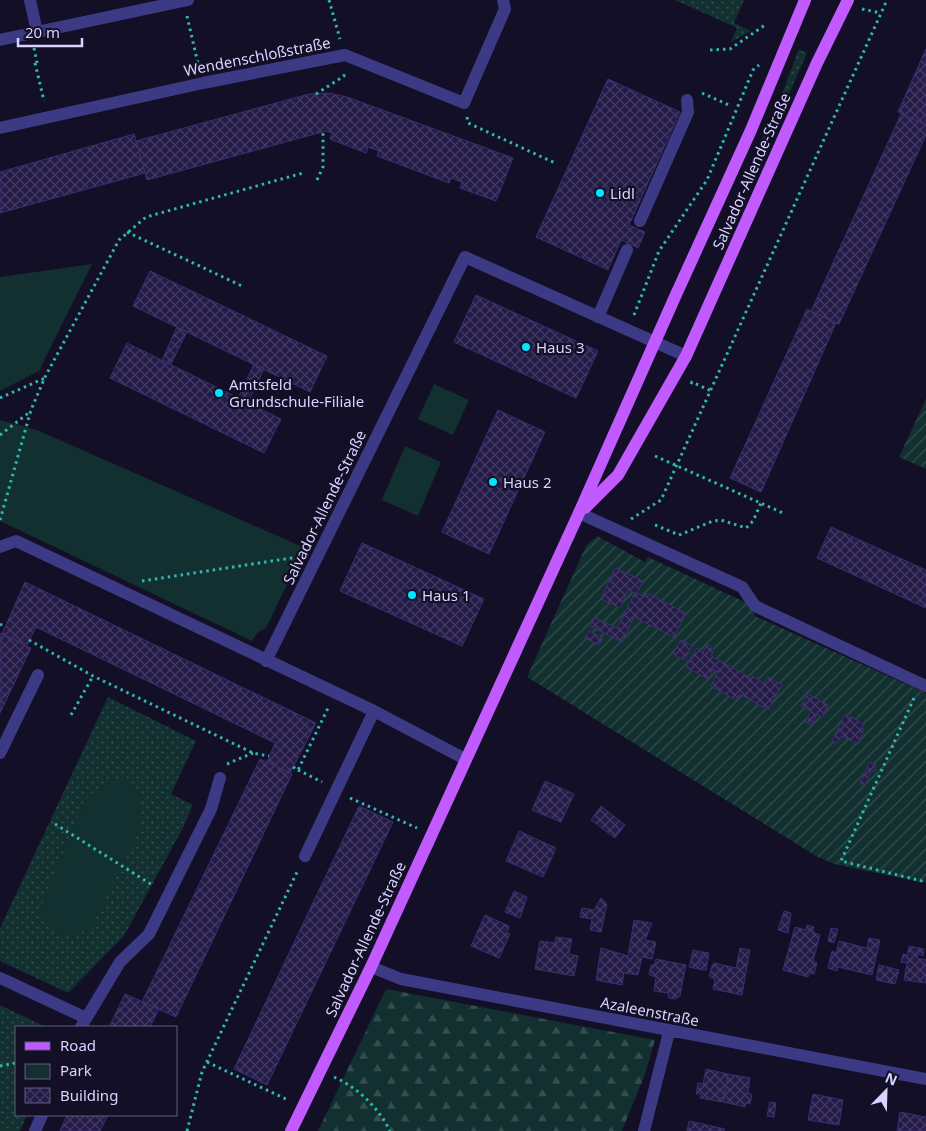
<svg xmlns="http://www.w3.org/2000/svg" width="926" height="1131" viewBox="0 0 926 1131" font-family="'Noto Sans',sans-serif">
	<style>
		.grass { fill: url(#grass-dots) }
		.forest { fill: url(#forest-firs) }
		.park { fill: #12302f }
		.garden { fill: url(#garden-furrows) }
		.building { fill: url(#building-cross-hatch); stroke: #3b2d73 }
		.lines { fill: none; stroke-linecap: round; stroke-linejoin: round }
		.path { stroke: #2fb8b0; stroke-width: 3; stroke-dasharray: 2.5 4; stroke-linecap: butt }
		.minor { stroke: #3d3a85; stroke-width: 12 }
		.major { stroke: #c25bff; stroke-width: 12 }
		.poi-dot { fill: #00e5ff; stroke: #130f26; stroke-width: 2 }
		.labels { text-anchor: middle; dominant-baseline: central; stroke-width: 4.5; stroke-linejoin: round; paint-order: stroke }
		.street-label { font-size: 15px; fill: #d9d4ff; stroke: #130f26 }
		.poi-label { font-size: 15px; fill: #d9d4ff; stroke: #130f26; text-anchor: start }
	</style>
	<defs>
		<pattern id="grass-dots" width="8" height="8" patternUnits="userSpaceOnUse" patternTransform="scale(1.25)"><rect width="8" height="8" fill="#12302f"/><path d="M2 2h.1M6 6h.1" fill="none" stroke="#344d4e" stroke-width="1.8" stroke-linecap="round"/></pattern>
		<pattern id="forest-firs" width="22" height="20" patternUnits="userSpaceOnUse" patternTransform="scale(1.25)"><rect width="22" height="20" fill="#12302f"/><path d="M5 1l3.5 6h-7zM16 11l3.5 6h-7z" fill="#344d4e"/></pattern>
		<pattern id="garden-furrows" width="10" height="10" patternUnits="userSpaceOnUse" patternTransform="scale(1.25)"><rect width="10" height="10" fill="#12302f"/><path d="M-1 1l2-2M0 10L10 0M9 11l2-2" fill="none" stroke="#344d4e"/></pattern>
		<pattern id="building-cross-hatch" width="8" height="8" patternUnits="userSpaceOnUse" patternTransform="scale(1.25)"><rect width="8" height="8" fill="#241b47"/><path d="M0 0l8 8M0 8l8-8" fill="none" stroke="#433b63"/></pattern>
	</defs>
	<rect width="100%" height="100%" fill="#130f26"/>
	<path class="grass" d="M675,0H744L734,23L751,31L731,42L737,28Z
		M799,49L807,53L749,184L743,181L783,91Z
		M108,697L196,741L171,794L193,805L183,828L124,936L68,993L0,961V928Z
		M0,1005L46,1027H16V1115H27L20,1131H0Z"/>
	<path class="forest" d="M386,989L655,1040L644,1077L622,1131H318Z"/>
	<path class="park" d="M92,264L39,371L0,391V277Z
		M434,384L469,400L453,435L418,419Z
		M0,420L37,430L305,548L266,628L257,633L252,641L0,521Z
		M405,446L441,462L418,516L382,500Z
		M129,779L140,793L141,827L90,929C58,938 56,939 40,909L85,799L110,780Z"/>
	<path class="garden" d="M926,399V469L899,457Z
		M597,536L645,562L648,557L751,605L755,616L926,693V883L834,864L816,856L527,677L586,546Z"/>
	<path class="building" d="M926,49V125L898,112Z
		M608,79L680,112L629,225L645,232L638,248L621,240L608,270L536,237Z
		M328,93L347,97L513,158L496,201L460,188L462,182L451,178L449,183L377,156L379,151L368,147L366,153L330,139L332,133L326,131L147,180L136,141L309,94Z
		M901,114L926,125V135L839,324L836,323L811,311Z
		M134,134L145,173L0,213V172Z
		M150,271L327,356L310,392L133,306Z
		M476,295L598,351L576,398L454,342Z
		M807,309L836,323L761,492L730,478Z
		M177,327L187,332L171,364L162,360Z
		M127,343L281,419L264,453L110,378Z
		M254,364L264,369L248,402L238,398Z
		M498,410L545,432L489,554L442,532Z
		M831,527L926,570V608L817,558Z
		M362,543L484,599L462,646L340,591Z
		M615,568L643,581L637,593L644,597L646,593L686,613L674,637L634,617L622,642L590,626L595,618L617,628L635,593L628,590L620,608L601,599Z
		M25,582L316,723L290,773L267,762L275,743L36,627L27,645L2,634Z
		M589,631L603,638L599,645L585,638Z
		M0,633L31,648L0,713Z
		M681,640L692,646L684,660L673,654Z
		M710,645L714,650L711,656L749,677L750,675L764,683L768,677L782,685L768,710L740,694L736,700L711,686L718,672L713,669L708,679L686,667L697,648L703,652L706,646Z
		M808,694L828,705L822,717L817,714L812,725L805,722L811,711L801,706Z
		M844,716L849,718L850,716L863,724L862,728L864,729L858,744L841,736L837,743L832,741Z
		M260,759L292,774L176,1017L142,1002Z
		M870,762L876,766L874,771L871,770L865,785L860,783Z
		M545,781L574,794L561,822L532,810Z
		M359,806L393,822L267,1085L234,1069Z
		M601,806L625,825L615,838L591,820Z
		M519,831L556,848L543,877L506,861Z
		M514,891L527,897L520,918L505,912Z
		M601,898L607,904L601,932L590,930L592,919L580,917L582,908L594,910Z
		M784,911L791,913L788,933L778,930Z
		M485,915L509,926L507,933L510,934L499,958L471,946Z
		M634,920L652,923L645,940L656,942L652,959L642,957L638,975L624,973L622,985L596,980L601,948L628,956Z
		M807,925L814,927L813,932L820,935L813,961L817,963L814,974L810,973L808,977L783,970L795,927L806,930Z
		M831,928L838,929L834,943L828,941Z
		M556,937L572,939L569,954L578,956L574,976L535,969L540,941L555,943Z
		M869,938L880,940L872,975L838,967L837,971L828,968L832,951L836,953L839,941L867,948Z
		M909,946L924,949L923,956L918,954L917,958L926,960V983L904,980L907,963L901,962L903,954L907,955Z
		M740,948L750,950L742,995L713,989L715,979L709,977L712,966L714,963L736,968Z
		M693,950L702,952L698,969L689,967Z
		M702,952L709,953L706,970L698,969Z
		M656,959L686,965L680,996L675,999L669,998L668,993L654,991L656,977L649,975L651,965H654Z
		M879,965L899,970L895,984L876,980Z
		M125,994L159,1009L150,1027H109Z
		M706,1069L728,1074L723,1102L700,1098L701,1094H696L698,1083L703,1084Z
		M728,1074L750,1078L748,1093L752,1094L750,1104L746,1103L745,1107L723,1102Z
		M813,1094L843,1100L839,1125L808,1120Z
		M770,1102L776,1103L774,1117L767,1116Z
		M900,1112L926,1117V1131H897Z
		M67,1115H108L100,1131H60Z
		M689,1121L725,1129L724,1131H687Z"/>
	<g class="lines">
		<path class="path" d="M329,0L340,39
			M862,9L881,13
			M187,16L199,68
			M34,48L37,63
			M710,50L730,49L765,25
			M35,63L44,101
			M702,93L731,106
			M316,94L344,76V72
			M467,117L468,123L555,163
			M317,180L323,167V132
			M127,232L242,286
			M634,315L659,251L707,180L753,70L759,65
			M691,384L692,382L711,391
			M0,398L45,378
			M0,435L31,411
			M655,456L783,513
			M631,519L661,500L887,0
			M0,520L31,410L45,377L119,240L146,217L303,173
			M655,525L679,535L713,521L721,520L746,528L753,521L761,503
			M142,581L298,557
			M0,624L5,627
			M29,640L93,676L253,753L269,756
			M914,698L841,861L926,882
			M71,715L93,676
			M227,764L253,753
			M293,767L298,770L328,708
			M298,770L322,782
			M350,798L417,828
			M55,824L154,886
			M207,1062L288,1100
			M0,1066L16,1063
			M334,1077C358,1088 378,1107 390,1131
			M187,1131L202,1072L298,870"/>
		<path class="minor" d="M30,0L37,32
			M0,40L188,0
			M0,128L203,83L345,55L464,103L505,9L503,0
			M640,221L688,112L687,100
			M598,317L627,250
			M579,513L742,587L755,606L926,686
			M0,547L16,541L374,711L465,759
			M266,661L465,257L686,356
			M0,753L38,675
			M305,856L374,711
			M371,967L401,979L926,1079
			M0,978L86,1018
			M81,1027L120,962L149,934L211,809L220,778
			M35,1131L42,1115
			M644,1131L669,1032"/>
		<path class="major" d="M585,508L618,475L686,356L817,63L848,0
			M291,1131L371,967L579,513L674,299L751,130L805,0"/>
	</g>
	<g class="poi-dot">
		<circle cx="600" cy="193" r="5"/>
		<circle cx="526" cy="347" r="5"/>
		<circle cx="219" cy="393" r="5"/>
		<circle cx="493" cy="482" r="5"/>
		<circle cx="412" cy="595" r="5"/>
	</g>
	<g class="labels">
		<g class="street-label">
			<text transform="translate(257 56) rotate(-11)">Wendenschloßstraße</text>
			<text transform="translate(751 171) rotate(-66)">Salvador-Allende-Straße</text>
			<text transform="translate(324 507) rotate(-64)">Salvador-Allende-Straße</text>
			<text transform="translate(365 939) rotate(-65)">Salvador-Allende-Straße</text>
			<text transform="translate(650 1011) rotate(11)">Azaleenstraße</text>
		</g>
		<g class="poi-label">
			<text x="610" y="193">Lidl</text>
			<text x="536" y="347">Haus 3</text>
			<text x="229" y="384">Amtsfeld<tspan x="229" dy="17">Grundschule-Filiale</tspan></text>
			<text x="503" y="482">Haus 2</text>
			<text x="422" y="595">Haus 1</text>
		</g>
	</g>
	<rect x="15" y="1026" width="162" height="90" fill="#130f26" stroke="#625e7d"/>
	<rect x="25" y="1042" width="25" height="8" fill="#c25bff" stroke="#625e7d"/>
	<text x="60" y="1051" font-size="15" fill="#d9d4ff">Road</text>
	<rect x="25" y="1064" width="25" height="15" fill="#12302f" stroke="#625e7d"/>
	<text x="60" y="1076" font-size="15" fill="#d9d4ff">Park</text>
	<rect x="25" y="1088" width="25" height="15" fill="url(#building-cross-hatch)" stroke="#625e7d"/>
	<text x="60" y="1101" font-size="15" fill="#d9d4ff">Building</text>
	<g transform="translate(886 1091) rotate(23)" stroke="#130f26" stroke-width="4" paint-order="stroke">
	<path d="M0-4L9 19L0 12L-9 19Z" fill="#d9d4ff"/>
	<text y="-8" font-size="14" font-weight="bold" text-anchor="middle" fill="#d9d4ff">N</text>
	</g>
	<path d="M18 38v8h64v-8" fill="none" stroke="#d9d4ff" stroke-width="2.5"/>
	<text x="25" y="38" font-size="15" fill="#d9d4ff" stroke="#130f26" stroke-width="4" paint-order="stroke">20 m</text>
</svg>
